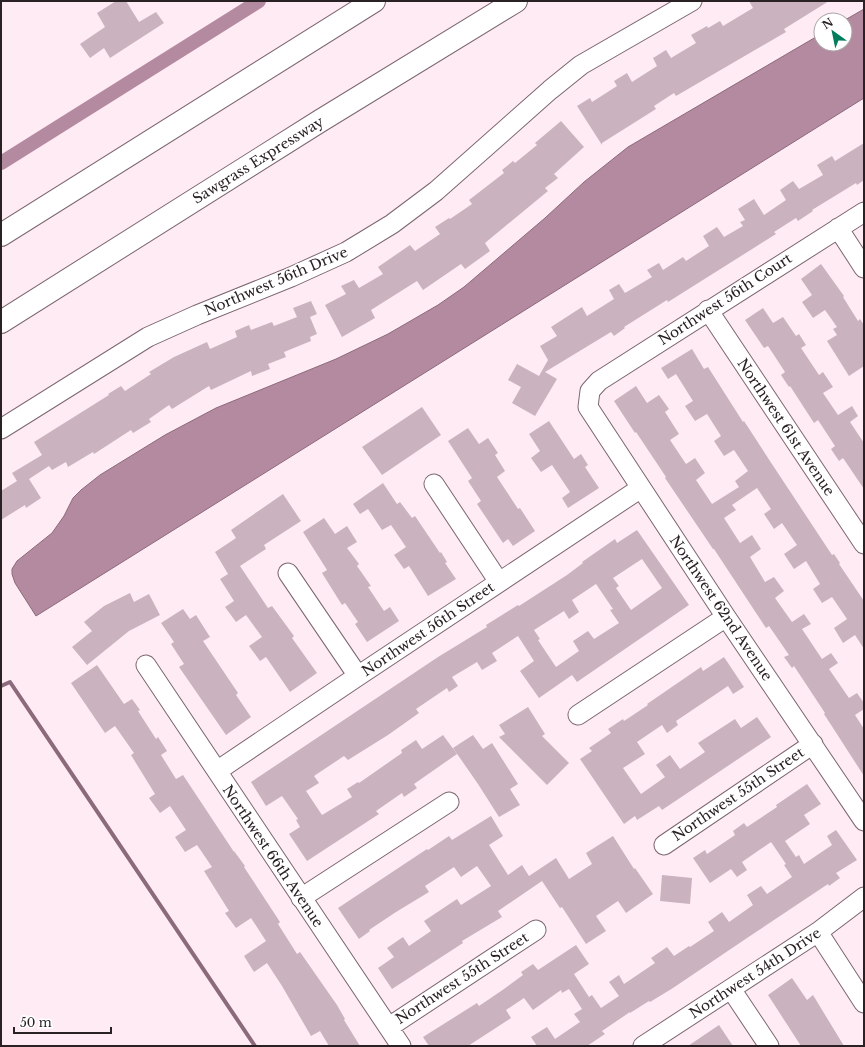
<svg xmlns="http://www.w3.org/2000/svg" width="865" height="1047" viewBox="0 0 865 1047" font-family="'Libre Baskerville',serif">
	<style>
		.water { fill: #b48aa0; stroke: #8b6a7b }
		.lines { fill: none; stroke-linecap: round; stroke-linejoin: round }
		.stream { stroke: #8b6a7b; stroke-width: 4 }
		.canal { stroke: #b48aa0; stroke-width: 14 }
		.building { fill: #cab3be; fill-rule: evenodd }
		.minor-casing { stroke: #7b6670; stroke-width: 21 }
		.highway-casing { stroke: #7b6670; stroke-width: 24 }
		.minor { stroke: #fff; stroke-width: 19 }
		.highway { stroke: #fff; stroke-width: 22 }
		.labels { text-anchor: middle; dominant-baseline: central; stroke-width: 3; stroke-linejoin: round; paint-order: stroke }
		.street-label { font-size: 14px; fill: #2a2125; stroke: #fff }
	</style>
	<rect width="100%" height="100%" fill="#ffebf4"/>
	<path class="water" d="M864,9V98L36,616L15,583L12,574V569L17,561L52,533L64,516L73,498L81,490L100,475L165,435L216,408L336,359L388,334L438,305L464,287L545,218L584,182L628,147L821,34V44H845V20Z"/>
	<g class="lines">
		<path class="stream" d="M1,686L10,682L255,1046"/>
		<path class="canal" d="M1,163L259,1"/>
	</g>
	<path class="building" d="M116,1H126L139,22L156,12L164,23L110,58L104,48L90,58L80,44L105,27L97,13Z
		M749,1H829L784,29L786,32L676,96L674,93L654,106L656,109L602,143V145L577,106L590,98L592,102L617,86L614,81L627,73L632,82L657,66L653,58L666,50L671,58L696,43L691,35L707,26L708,28L720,21L723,26L753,8Z
		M561,121L584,147L554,174L558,178L545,188L548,191L485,243L490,251L465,269L461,264L423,290L417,281L371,310L375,318L342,337L325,305L346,294L341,286L354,280L359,288L383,274L378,267L410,245L415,251L440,234L435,227L449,218L450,219L472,204L469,200L504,173L502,170L513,161L515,163L537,145L535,143Z
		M864,143V180L857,185L856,183L812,210L813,211L798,221L796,218L774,232L776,234L668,302L667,300L624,327L625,328L614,336L611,332L545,372L557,379L535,416L512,403L521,387L508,380L517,364L539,376L548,360L540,346L557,336L551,327L582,307L587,316L614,299L609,290L619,284L625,293L652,277L647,270L659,263L663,270L683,257L686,261L709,246L703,236L717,227L724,237L743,226L740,222L745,220L738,209L754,199L764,215L786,200L780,190L793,181L799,189L823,175L817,165L832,156L835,161Z
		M821,264L844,296L843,297L858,321L860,319L864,325V366L849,376L827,341L837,335L833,329L837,327L825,310L813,318L802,302L812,295L801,279Z
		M311,301L317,314L310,317L317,334L310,337L311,341L284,352L286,357L268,364L270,369L252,376L251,371L211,390L209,386L172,409L169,405L149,419L151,422L133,433L131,430L94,454L93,452L68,467L66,462L52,470L49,466L29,479L41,498L26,508L25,505L1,520V491L17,481L12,473L42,455L34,442L109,395L108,394L121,386L125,391L151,374L149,372L174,357L207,342L210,349L237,337L235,331L249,325L251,330L272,322L274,326L297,317L293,308Z
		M763,308L773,323L783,317L796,336L799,334L806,345L801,348L819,375L823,372L833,387L823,393L838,415L852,406L858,416L850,422L864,443V489L843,458L839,461L831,449L835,446L818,420L814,423L790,386L789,387L781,375L785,372L768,346L764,348L745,320Z
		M692,349L704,369L708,367L743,422L744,421L768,458L832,555L834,554L840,563L839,564L864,601V649L855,635L843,643L834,628L847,619L832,597L822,603L813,589L820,584L806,561L794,569L784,554L797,545L782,523L774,529L764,514L771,509L757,488L732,505L736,510L724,518L740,543L752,535L761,549L750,557L765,582L774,577L784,591L775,598L792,622L804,614L811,624L802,629L822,659L831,653L838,663L829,669L849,698L857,693L864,703V709L855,715L864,729V776L824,714L825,713L794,666L792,668L784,657L789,655L769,626L766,628L714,549H713L665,478L666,477L636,432L635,433L614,401L636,386L647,403L659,395L669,409L665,412L679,434L670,440L686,464L695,458L705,473L696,480L712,504L739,487L735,481L748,471L734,450L724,456L714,441L721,436L707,414L695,421L685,406L693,401L676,374L668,379L661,368Z
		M422,407L441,435L382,475L362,447Z
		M549,421L574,459L581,454L588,465L585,467L599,488L568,508L562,498L570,492L552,465L541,472L531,458L540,451L529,434Z
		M468,428L479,444L488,438L498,453L495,455L505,471L497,477L518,509L520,508L535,531L513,546L508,539L503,543L477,504L481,501L468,481L472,478L448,441Z
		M383,483L397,504L400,502L412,518L415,516L440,553L441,552L447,562L445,563L456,579L428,596L409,566L404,569L394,555L406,547L391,525L382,530L368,509L360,514L353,504Z
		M283,494L301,521L264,545L266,549L240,566L268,608L272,606L294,636L292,638L317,673L290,692L266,657L260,661L249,646L262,637L246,615L236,622L225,607L234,601L220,579L228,574L215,552L236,538L231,530Z
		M324,518L335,534L347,526L357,542L347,548L359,564L357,566L371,586L368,587L384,611L390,607L399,621L367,642L355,624L358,622L345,603L342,605L322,573L327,570L303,532Z
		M637,530L689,605L577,682L572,675L539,698L520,671L534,661L518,636L492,653L497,661L482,670L477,662L452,677L458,686L449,692L447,688L416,709L419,713L388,735L348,760L344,756L314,776L319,783L306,791L322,815L352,797L347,789L358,782L359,783L402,753L401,750L416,740L422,749L443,735L457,754L414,784L417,788L404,797L402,793L376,811L379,814L307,861L289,834L300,827L296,820L298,819L282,796L266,806L251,782L438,657L487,627L486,625L518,605L519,606L567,575L583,563L582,562L615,539L617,543ZM642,559L662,588L631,610L616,588L619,586L613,578ZM596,584L613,609L610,610L619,623L594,639L588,631L573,641L579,651L556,667L538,640L540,639L534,630L564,611L569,619L579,612L572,600Z
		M130,593L134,602L149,594L160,615L129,631L87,665L72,647L92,631L84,622L104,606Z
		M183,609L190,619L196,615L210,637L203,641L238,693L236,695L251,717L226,735L179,667L184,664L171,644L174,642L161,623Z
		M724,657L744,687L733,694L728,686L676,721L678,725L667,733L662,725L637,742L645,754L623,768L641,794L665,777L656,765L670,755L680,769L705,752L698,743L735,719L741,728L757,717L771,737L662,810L659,806L637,820L635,816L624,824L580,759L592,751L589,748L611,733L608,729L623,719L624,721L648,705L647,704L701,667L703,671Z
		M97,665L124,704L132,699L140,710L138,711L156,739L158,737L167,751L161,755L176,779L183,775L234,852V851L245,866L244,867L280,922L278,924L297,954L300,952L337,1005L345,1019L344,1020L360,1046H329L320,1031L311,1036L282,986L267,963L254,972L244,956L266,941L251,918L236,928L225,913L229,911L204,871L212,867L197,845L185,852L175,837L186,830L170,806L160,813L149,798L155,794L131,755L134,753L115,726L105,733L71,683Z
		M528,707L545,734L542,736L569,763L547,785L499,737L505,734L499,725Z
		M473,735L483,749L492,743L518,784L510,789L520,805L499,817L478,784L453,748Z
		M807,784L821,804L804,815L810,824L785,841L796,857L799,855L804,864L832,845L827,836L836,830L857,860L836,873L840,878L829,886L828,884L750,936L673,988L650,1002L649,1001L630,1013V1012L602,1031L605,1034L587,1046H537L531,1037L547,1027L555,1039L580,1022L574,1014L582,1009L569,989L562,993L561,990L533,1010L524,998L506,1010L511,1018L468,1046H429L423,1037L477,1003L479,1006L504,989L523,975L521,972L533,964L538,970L576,945L589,964L574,974L589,997L592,995L601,1008L619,996L609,982L619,975L624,984L655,963L651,958L667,947L674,956L689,946L690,947L714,931L708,922L722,912L729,922L753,905L747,895L761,886L767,894L792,877L784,865L786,864L771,842L742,862L747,870L737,877L731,869L710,883L693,858L705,850L707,854L735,835L733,831L744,823L747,827L777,807L776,805Z
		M491,816L503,836L489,845L508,875L522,865L529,876L556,858L569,879L592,864L586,853L613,836L634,869L635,868L653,894L626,913L618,901L596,916L606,931L586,944L562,907L560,908L542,881L498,911L502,917L462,941L463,943L392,989L378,968L394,957L387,948L403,937L409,946L431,931L424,921L457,899L461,905L491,886L477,866L461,877L454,867L425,886L429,892L396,912L369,930L370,931L359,939L338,908L427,849L428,850L449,836L452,840Z
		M662,875L692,878L690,904L660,901Z
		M792,978L807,1000L813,995L844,1046H801L768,995Z
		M719,1025L733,1046H688Z"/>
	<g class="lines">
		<g class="minor-casing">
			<path id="minor" d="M864,212L599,381L590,391L588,407L726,617L864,821
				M838,228L864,268
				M708,310L864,544
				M1,429L148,337L197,315L291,277L346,252L392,224L436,191L550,90L581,65L692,1
				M434,484L499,582
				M288,573L358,676
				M146,665L401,1046
				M578,715L726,617
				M217,771L358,676L641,488
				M664,845L813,744
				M301,898L449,802
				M818,932L864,1003
				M731,989L769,1046
				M389,1027L536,930
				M643,1046L818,932L864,897"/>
		</g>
		<g class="highway-casing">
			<path id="highway" d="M1,235L374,1
				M1,322L320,121L516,1"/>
		</g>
		<use href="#minor" class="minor"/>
		<use href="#highway" class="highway"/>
	</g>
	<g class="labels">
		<g class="street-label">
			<text transform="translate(258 160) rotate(-32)">Sawgrass Expressway</text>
			<text transform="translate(276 281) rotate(-23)">Northwest 56th Drive</text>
			<text transform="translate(725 299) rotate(-33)">Northwest 56th Court</text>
			<text transform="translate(786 427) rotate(56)">Northwest 61st Avenue</text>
			<text transform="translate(721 608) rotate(56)">Northwest 62nd Avenue</text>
			<text transform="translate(428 629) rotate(-34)">Northwest 56th Street</text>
			<text transform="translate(738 794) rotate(-34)">Northwest 55th Street</text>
			<text transform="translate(273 856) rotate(56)">Northwest 66th Avenue</text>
			<text transform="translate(755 973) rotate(-33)">Northwest 54th Drive</text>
			<text transform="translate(462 978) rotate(-33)">Northwest 55th Street</text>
		</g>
	</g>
	<rect width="865" height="1047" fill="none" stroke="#2a2125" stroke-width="4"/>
	<g transform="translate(833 32) rotate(327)"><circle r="19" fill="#ffffff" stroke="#aaa6a8"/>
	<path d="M0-3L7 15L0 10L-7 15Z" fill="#007d5c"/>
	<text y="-6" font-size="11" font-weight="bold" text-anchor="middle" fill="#2a2125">N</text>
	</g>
	<path d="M14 1027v6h97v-6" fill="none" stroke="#2a2125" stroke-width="2"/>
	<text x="20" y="1027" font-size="12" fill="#2a2125" stroke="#ffffff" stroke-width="3" paint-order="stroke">50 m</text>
</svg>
